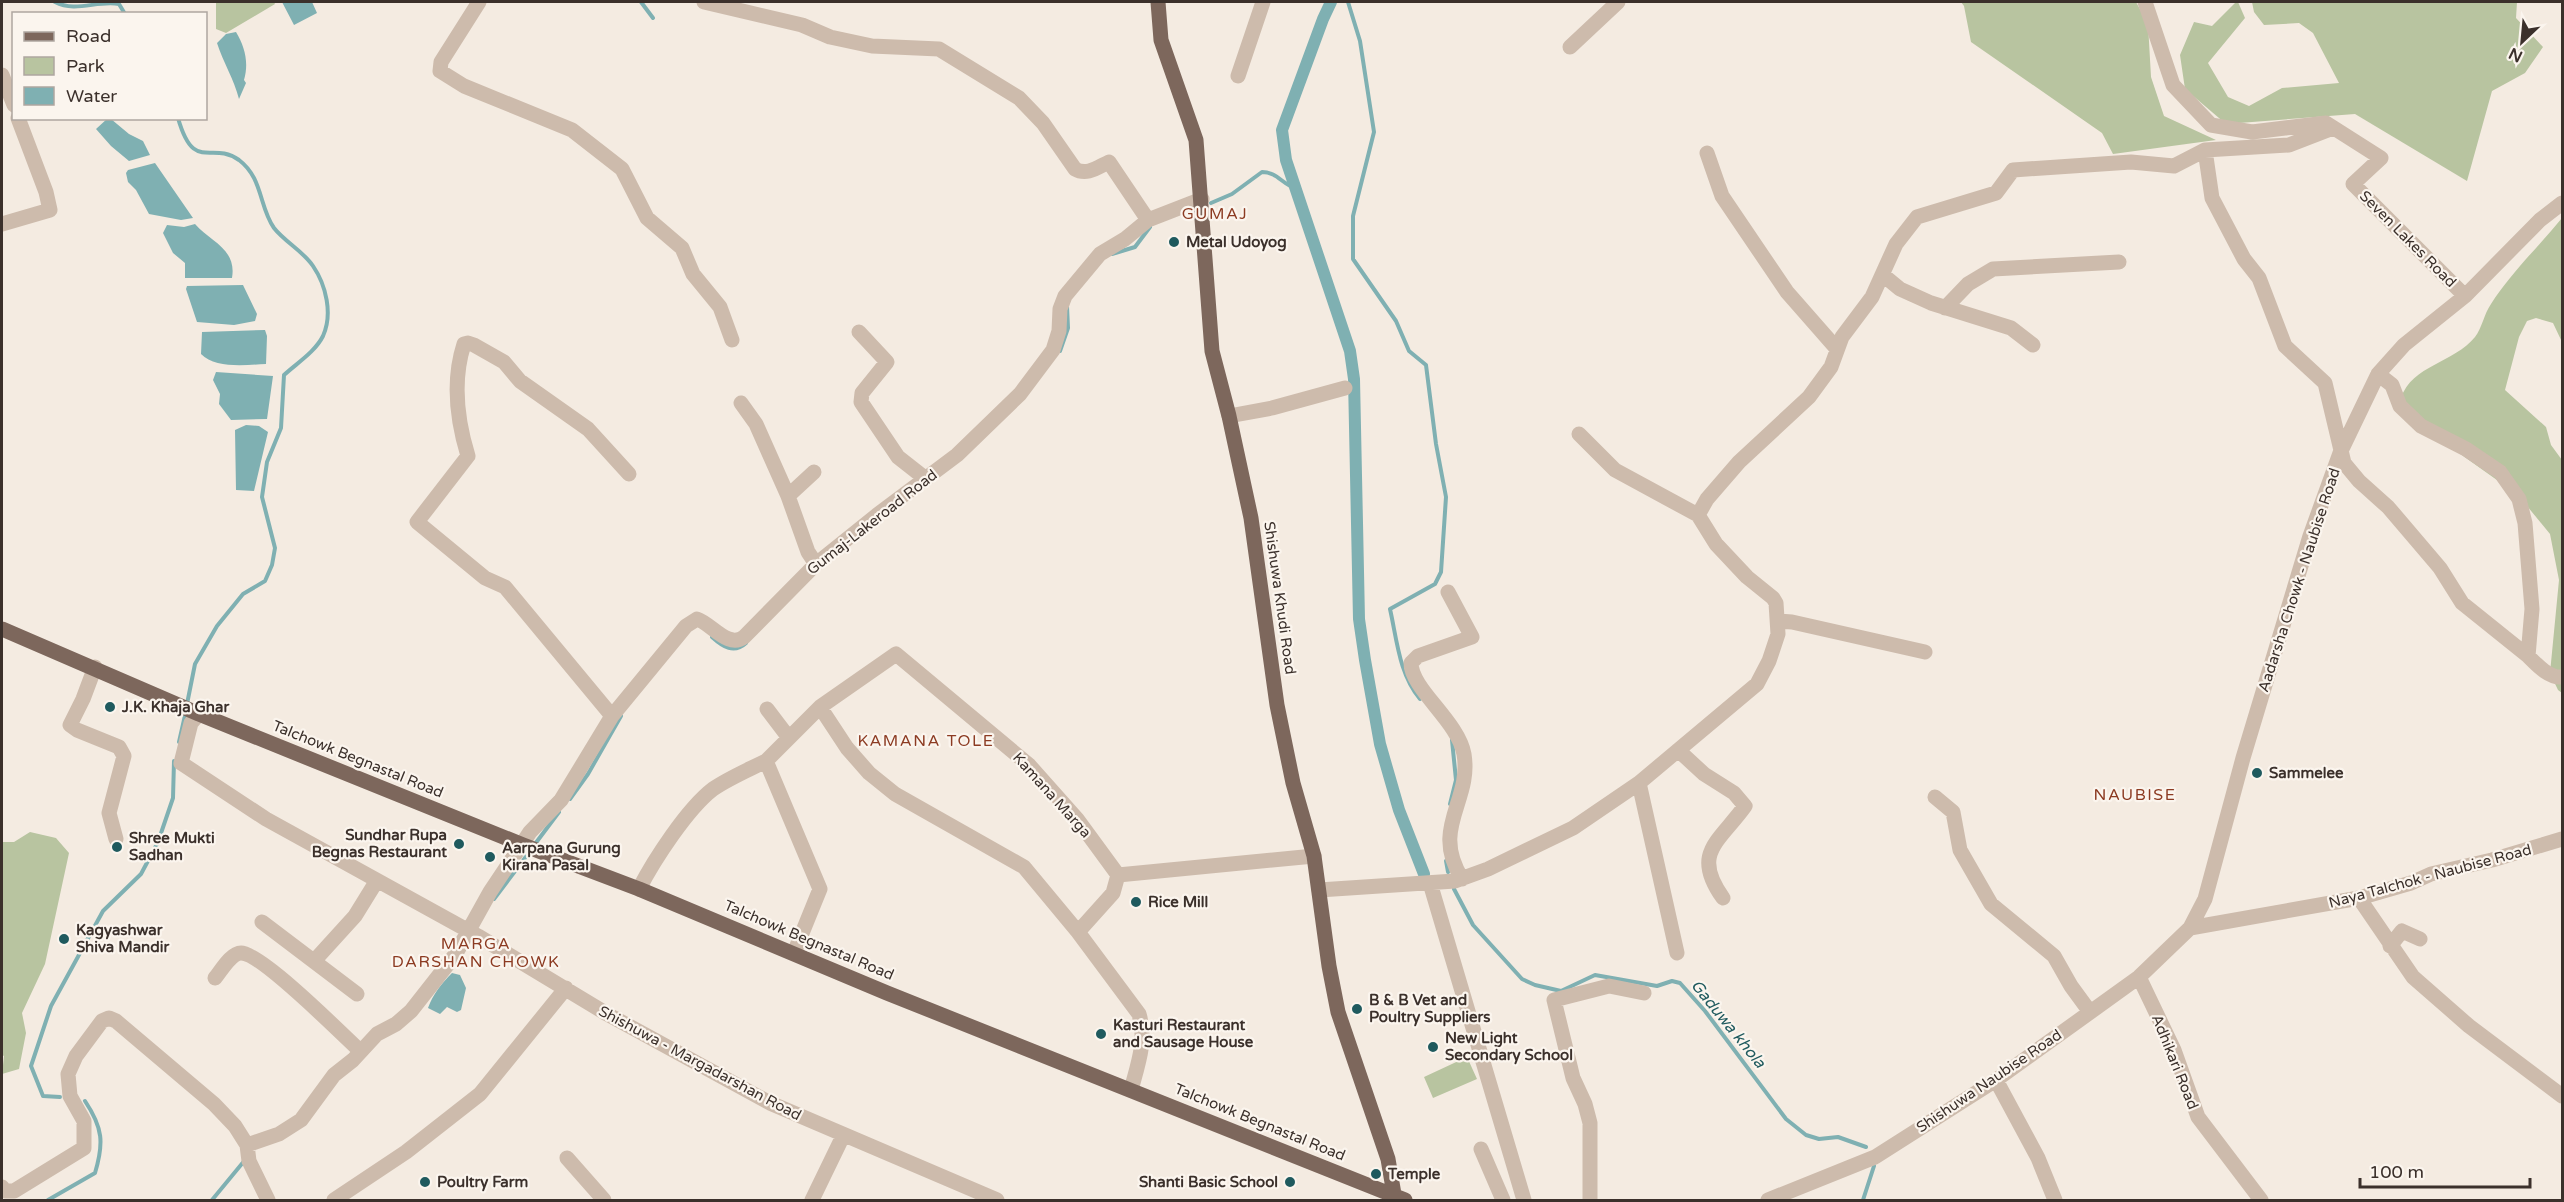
<svg xmlns="http://www.w3.org/2000/svg" width="2564" height="1202" viewBox="0 0 2564 1202" font-family="'Varela Round',sans-serif">
	<style>
		.green { fill: #b8c4a0 }
		.water { fill: #7fb0b2 }
		.lines { fill: none; stroke-linecap: round; stroke-linejoin: round }
		.stream { stroke: #7fb0b2; stroke-width: 4 }
		.canal { stroke: #7fb0b2; stroke-width: 12 }
		.minor { stroke: #cdbbac; stroke-width: 15 }
		.major { stroke: #7d675c; stroke-width: 15 }
		.poi-dot { fill: #1f5a5e; stroke: #fbf5ee; stroke-width: 2 }
		.labels { text-anchor: middle; dominant-baseline: central; stroke-width: 4.5; stroke-linejoin: round; paint-order: stroke }
		.street-label { font-size: 15px; fill: #3b302b; stroke: #fbf5ee }
		.poi-label { font-size: 15px; font-weight: bold; fill: #3b302b; stroke: #fbf5ee; text-anchor: start }
		.neighbourhood-label { font-size: 16px; letter-spacing: 1.5px; fill: #8c3b22; stroke: #fbf5ee }
		.water-label { font-size: 16px; font-style: italic; fill: #1f5a5e; stroke: #fbf5ee }
	</style>
	<rect width="100%" height="100%" fill="#f4ebe1"/>
	<path class="green" d="M216,2H274L275,4L226,33L216,29Z
		M1961,2H2136L2148,24L2151,77L2164,116L2216,140L2113,154L2102,133L1971,42L1964,6Z
		M2236,2H2238L2245,18L2208,63L2228,97L2249,106L2282,88L2339,83L2313,33L2299,23L2264,25L2254,12L2252,2H2517L2516,18L2543,47L2525,73L2492,91L2467,181L2355,114L2226,124L2185,89L2180,55L2194,22L2212,26Z
		M2562,218V342L2553,323L2536,318L2527,321L2519,337L2505,390L2546,427L2551,445L2562,460V693L2558,690L2550,673L2559,580L2550,534L2518,495L2421,426L2401,398C2412,365 2454,363 2475,337C2482,328 2484,314 2491,304C2510,274 2539,246 2562,218Z
		M30,832L56,838L69,853L45,964L22,1013L26,1033L19,1069L2,1074L4,1056L2,1055V842H14Z
		M1467,1057L1477,1079L1433,1098L1424,1077Z"/>
	<path class="water" d="M282,2H312L317,13L294,25Z
		M236,32C245,47 249,63 244,80L246,83L239,99C234,79 223,62 217,43L226,34Z
		M108,118L111,119L129,134L143,141L150,155L129,161L111,146L96,129Z
		M155,163L193,218L181,220L149,214L136,190L128,182L126,173L128,170Z
		M195,224C211,242 237,249 232,278H185V263L173,253L163,233L167,225L184,227Z
		M243,285L257,314L255,321L234,325L197,322L186,289L187,286Z
		M265,330L267,336L266,364C246,365 215,369 201,354L202,332Z
		M216,372L273,376L267,419L231,420L219,404L220,394L213,380Z
		M246,425L259,426L268,432L254,491L236,490L235,430Z
		M452,973L460,975L466,988L461,1010L457,1012L447,1007L440,1014L428,1008C433,994 442,983 452,973Z"/>
	<g class="lines">
		<path class="stream" d="M55,2C76,13 97,0 119,4L125,14
			M641,2L653,18
			M1348,2L1360,41L1374,132L1353,216V259L1396,321L1409,351L1426,365L1436,444L1446,497L1441,572L1435,584L1390,609C1397,640 1399,674 1420,699
			M178,118C194,174 211,140 239,160C263,178 259,207 274,228C285,242 303,251 313,266C326,285 333,314 323,336C315,352 297,363 284,375L281,428L267,462L262,497L275,548L272,565L265,581L243,594L217,626L195,664L187,704
			M1211,203L1232,194L1262,172C1277,172 1282,184 1295,188
			M1112,254L1135,247L1150,227
			M1060,351L1068,328L1067,306
			M712,637C723,647 734,654 746,643
			M179,742L186,711
			M570,799L588,774L621,716
			M1450,804L1456,780L1452,740
			M535,844L559,812
			M1446,861L1448,872
			M1454,889L1473,925L1522,979L1535,985L1561,991L1595,975L1657,986L1672,981L1680,983L1705,1011L1786,1119L1806,1135L1819,1139L1838,1137L1866,1147
			M494,899L528,854
			M60,1097L43,1096L31,1066L51,1006L103,911L141,874L158,842L173,798L174,761
			M48,1200L95,1173C104,1143 103,1128 85,1101
			M212,1200L245,1160
			M1863,1200L1874,1166"/>
		<path class="canal" d="M1331,2L1323,19L1282,130L1286,160L1350,351L1354,379L1359,619L1365,660L1380,744L1399,810L1424,874"/>
		<path class="minor" d="M479,2L441,62L440,71L464,86L572,130L622,169L647,218L682,248L693,274L720,307L732,340
			M704,2L802,25L830,37L872,46L939,49L1019,98L1043,123L1075,169C1087,176 1098,167 1109,162L1148,220
			M2145,2L2173,85L2211,125L2252,132L2326,123L2381,158L2353,184L2465,296
			M1570,47L1618,2
			M2,75L14,105
			M1238,76L1263,2
			M2205,150L2212,198L2244,259L2259,278L2285,346L2325,383L2344,463L2359,481L2388,507L2440,568L2462,603L2528,656
			M1707,153L1722,196L1787,292L1837,349
			M2,224L50,210L46,192L18,118
			M1883,275L1900,289L1931,303L2011,328L2033,345
			M1945,308L1968,284L1993,269L2119,262
			M859,332L887,362L862,393L861,402L898,457L926,479
			M2378,374L2392,385L2400,406L2421,426L2466,449L2500,472L2519,499L2525,523L2532,609L2528,656C2537,665 2549,678 2562,677
			M741,403L756,424L788,496
			M1229,416L1272,408L1345,388
			M1579,434L1615,470L1698,515
			M814,472L788,496L808,552L816,564
			M1698,515L1707,499L1739,462L1809,397L1831,367L1842,337L1872,297L1896,244L1917,217L1996,193L2013,170L2131,162L2174,166L2205,150L2289,145L2333,128
			M1448,592L1472,637L1418,656L1411,663C1411,689 1458,721 1464,754C1472,802 1430,827 1462,879
			M1778,621L1792,622L1925,652
			M95,667L83,699L70,725L77,730L119,747L124,756L109,813L116,839
			M820,707L847,748L869,773L895,794L1024,867L1078,932L1139,1014C1147,1040 1138,1064 1131,1090
			M767,709L789,738
			M199,714L191,723L181,763L266,819L478,936L607,1014L770,1103L997,1200
			M612,716L505,587L485,578L417,522L468,456C457,420 452,381 464,344L468,343L474,345L504,362L520,381L588,429L629,474
			M1678,750L1704,774L1734,793L1745,806C1719,842 1691,853 1723,898
			M1639,783L1677,953
			M1935,797L1953,812L1960,850L1991,904L2054,956L2071,986L2090,1012
			M1430,883L1524,1200
			M639,889C654,860 687,809 713,789C729,778 748,770 766,761
			M1319,890L1455,881L1488,869L1573,828L1639,783L1757,684L1769,661L1778,634L1776,603L1773,598L1747,577L1716,544L1698,515
			M2359,898L2413,977L2469,1026L2562,1096
			M262,922L357,994
			M2190,928L2359,898L2411,883L2431,874L2492,860L2562,839
			M1078,932L1113,893L1118,875
			M2390,946L2402,931L2420,939
			M794,953L820,889L766,761L820,707L896,654L1029,765L1077,819L1118,875L1314,856
			M315,960L355,916L376,882
			M2139,977L2174,1050L2198,1117L2261,1200
			M215,978C221,971 231,953 241,953C261,953 342,1034 360,1051
			M1996,1080L2038,1158L2055,1200
			M247,1145L279,1134L301,1120L334,1075L353,1060L377,1034L396,1024L411,1011L455,955L490,892L530,832L561,800L612,716L686,626L697,619C712,624 728,649 744,637L816,564L877,515L957,455L1020,394L1053,350L1059,331L1060,309L1065,296L1100,254L1125,239L1148,220L1202,199
			M1481,1149L1503,1200
			M567,1158L604,1200
			M2,1187L5,1191H14L84,1148V1121L70,1096L68,1074L76,1056L102,1021L109,1018L116,1021L214,1104L235,1126L247,1145L249,1161L268,1200
			M334,1200L406,1152L480,1094L566,988
			M812,1200L843,1136
			M1590,1200V1123L1585,1104L1573,1078L1554,1000L1609,986L1644,993
			M1768,1200L1875,1157L1996,1080L2139,977L2190,928L2205,899L2243,758L2310,536L2340,453L2378,374L2404,345L2465,296L2540,220L2562,203"/>
		<path class="major" d="M1158,2L1161,40L1196,140L1212,351L1229,416L1251,518L1277,705L1293,783L1314,856L1329,966L1338,1012L1388,1159L1395,1200
			M2,629L199,714L523,845L639,889L887,993L1405,1200"/>
	</g>
	<g class="poi-dot">
		<circle cx="1174" cy="242" r="6"/>
		<circle cx="110" cy="707" r="6"/>
		<circle cx="2257" cy="773" r="6"/>
		<circle cx="459" cy="844" r="6"/>
		<circle cx="117" cy="847" r="6"/>
		<circle cx="490" cy="857" r="6"/>
		<circle cx="1136" cy="902" r="6"/>
		<circle cx="64" cy="939" r="6"/>
		<circle cx="1357" cy="1009" r="6"/>
		<circle cx="1101" cy="1034" r="6"/>
		<circle cx="1433" cy="1047" r="6"/>
		<circle cx="1376" cy="1174" r="6"/>
		<circle cx="425" cy="1182" r="6"/>
		<circle cx="1290" cy="1182" r="6"/>
	</g>
	<g class="labels">
		<g class="street-label">
			<text transform="translate(2408 239) rotate(45)">Seven Lakes Road</text>
			<text transform="translate(872 522) rotate(-38)">Gumaj-Lakeroad Road</text>
			<text transform="translate(2299 580) rotate(-72)">Aadarsha Chowk - Naubise Road</text>
			<text transform="translate(1280 598) rotate(82)">Shishuwa Khudi Road</text>
			<text transform="translate(358 759) rotate(22)">Talchowk Begnastal Road</text>
			<text transform="translate(1052 795) rotate(48)">Kamana Marga</text>
			<text transform="translate(2430 876) rotate(-15)">Naya Talchok - Naubise Road</text>
			<text transform="translate(809 940) rotate(23)">Talchowk Begnastal Road</text>
			<text transform="translate(2175 1062) rotate(68)">Adhikari Road</text>
			<text transform="translate(700 1063) rotate(28)">Shishuwa - Margadarshan Road</text>
			<text transform="translate(1989 1081) rotate(-34)">Shishuwa Naubise Road</text>
			<text transform="translate(1260 1122) rotate(22)">Talchowk Begnastal Road</text>
		</g>
		<g class="poi-label">
			<text x="1186" y="242">Metal Udoyog</text>
			<text x="122" y="707">J.K. Khaja Ghar</text>
			<text x="2269" y="773">Sammelee</text>
			<text x="447" y="835" text-anchor="end">Sundhar Rupa<tspan x="447" dy="17">Begnas Restaurant</tspan></text>
			<text x="129" y="838">Shree Mukti<tspan x="129" dy="17">Sadhan</tspan></text>
			<text x="502" y="848">Aarpana Gurung<tspan x="502" dy="17">Kirana Pasal</tspan></text>
			<text x="1148" y="902">Rice Mill</text>
			<text x="76" y="930">Kagyashwar<tspan x="76" dy="17">Shiva Mandir</tspan></text>
			<text x="1369" y="1000">B &amp; B Vet and<tspan x="1369" dy="17">Poultry Suppliers</tspan></text>
			<text x="1113" y="1025">Kasturi Restaurant<tspan x="1113" dy="17">and Sausage House</tspan></text>
			<text x="1445" y="1038">New Light<tspan x="1445" dy="17">Secondary School</tspan></text>
			<text x="1388" y="1174">Temple</text>
			<text x="437" y="1182">Poultry Farm</text>
			<text x="1278" y="1182" text-anchor="end">Shanti Basic School</text>
		</g>
		<g class="neighbourhood-label">
			<text x="1215" y="214">GUMAJ</text>
			<text x="926" y="741">KAMANA TOLE</text>
			<text x="2135" y="795">NAUBISE</text>
			<text x="476" y="944">MARGA<tspan x="476" dy="18">DARSHAN CHOWK</tspan></text>
		</g>
		<g class="water-label">
			<text transform="translate(1728 1024) rotate(51)">Gaduwa khola</text>
		</g>
	</g>
	<rect width="2564" height="1202" fill="none" stroke="#3b302b" stroke-width="6"/>
	<rect x="12" y="12" width="195" height="108" fill="#fbf5ee" stroke="#aea6a0" stroke-width="1.5"/>
	<rect x="24" y="32" width="30" height="9" fill="#7d675c" stroke="#aea6a0" stroke-width="1.5"/>
	<text x="66" y="42" font-size="18" fill="#3b302b">Road</text>
	<rect x="24" y="57" width="30" height="18" fill="#b8c4a0" stroke="#aea6a0" stroke-width="1.5"/>
	<text x="66" y="72" font-size="18" fill="#3b302b">Park</text>
	<rect x="24" y="87" width="30" height="18" fill="#7fb0b2" stroke="#aea6a0" stroke-width="1.5"/>
	<text x="66" y="102" font-size="18" fill="#3b302b">Water</text>
	<g transform="translate(2522 42) rotate(206)" stroke="#fbf5ee" stroke-width="4.5" paint-order="stroke">
	<path d="M0-4.5L10 22L0 15L-10 22Z" fill="#3b302b"/>
	<text y="-9" font-size="16" font-weight="bold" text-anchor="middle" fill="#3b302b">N</text>
	</g>
	<path d="M2360 1178v9h170v-9" fill="none" stroke="#3b302b" stroke-width="3"/>
	<text x="2369" y="1178" font-size="18" fill="#3b302b" stroke="#fbf5ee" stroke-width="4.5" paint-order="stroke">100 m</text>
</svg>
